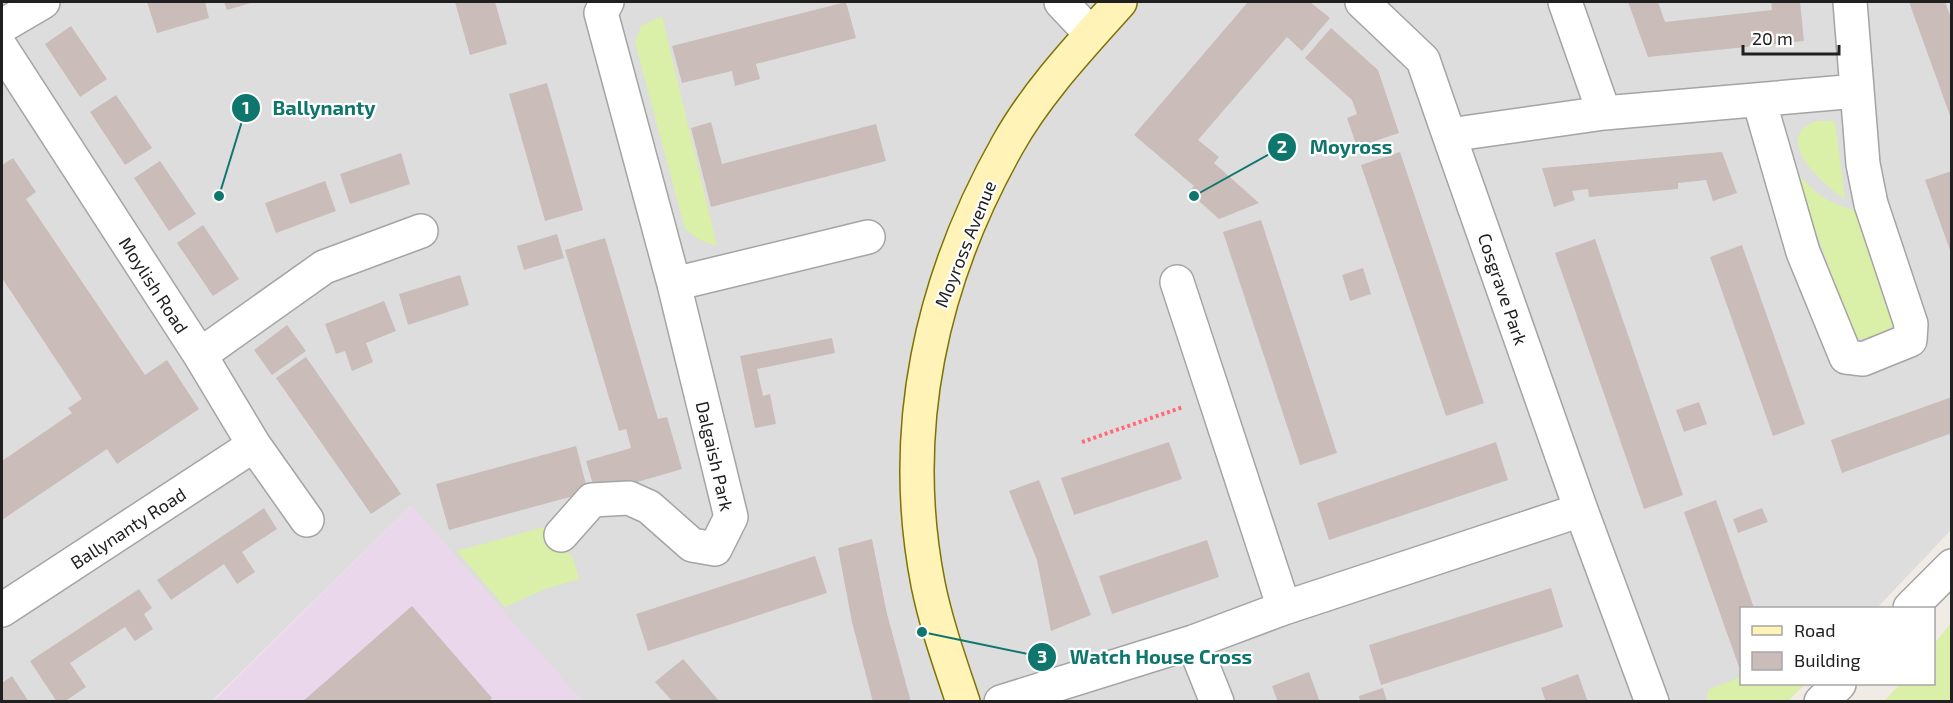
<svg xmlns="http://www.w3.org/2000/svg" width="1953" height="703" viewBox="0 0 1953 703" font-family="'Exo 2',sans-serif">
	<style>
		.residential { fill: #dedddd }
		.industrial { fill: #ebd7eb }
		.grass { fill: #daefa8 }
		.building { fill: #cabcb9 }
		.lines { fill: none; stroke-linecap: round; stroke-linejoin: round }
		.street-casing { stroke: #a4a4a4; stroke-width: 36 }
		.secondary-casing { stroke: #7e7200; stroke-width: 36 }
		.path { stroke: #ff6979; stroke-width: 4; stroke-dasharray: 3 3; stroke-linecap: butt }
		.street { stroke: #fff; stroke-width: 33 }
		.secondary { stroke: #fff3b7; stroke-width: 33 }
		.labels { text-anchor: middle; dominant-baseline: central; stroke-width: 4.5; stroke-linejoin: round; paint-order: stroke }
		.street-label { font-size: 18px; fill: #202020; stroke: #fff }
		.leader { fill: none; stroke: #0f766e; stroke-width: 2 }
		.callout-dot { fill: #0f766e; stroke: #fff; stroke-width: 2 }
		.mark-label { font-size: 18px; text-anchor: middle; font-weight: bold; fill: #fff }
		.callout-label { font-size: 20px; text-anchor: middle; font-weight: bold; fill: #0f766e; stroke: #fff; stroke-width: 4.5; stroke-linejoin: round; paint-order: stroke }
	</style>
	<rect width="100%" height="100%" fill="#f1ebe6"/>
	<path class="residential" d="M2,2H1951V530L1877,608H1742V684H1805L1788,701L582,702L411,506L212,701H2Z"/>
	<path class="industrial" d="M411,506L582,701L212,702Z"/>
	<path class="grass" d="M662,16L717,246L700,240L685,229L635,42L641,26Z
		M1817,121H1835L1845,199C1825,186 1768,137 1817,121Z
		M1791,166C1813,192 1824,202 1857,211L1895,325L1872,338L1853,339L1826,258Z
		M544,527L573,558L579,579L545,589L505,607L457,551Z
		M1951,623V701H1884L1900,684H1934V644Z
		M1741,677L1742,684H1805L1788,701H1706L1709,689Z"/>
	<path class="building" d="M147,2H205L209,18L157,33Z
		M224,2H254L227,10Z
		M455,2H495L507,44L470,55Z
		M846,2L856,38L756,64L760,79L735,86L732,71L682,83L672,46Z
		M1248,2H1310L1330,18L1302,51L1287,37L1198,140L1219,157L1214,163L1259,203L1219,219L1189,192L1194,186L1134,135Z
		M1628,2H1658L1665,22L1772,10L1771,2H1800L1804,41L1648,57Z
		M1909,2H1945L1948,10L1952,19V121Z
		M71,26L107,79L80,97L45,44Z
		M1331,28L1378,70L1399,133L1357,147L1347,118L1357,114L1352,100L1305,58Z
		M547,83L583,210L545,221L509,94Z
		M116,95L152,148L125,165L90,112Z
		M711,122L722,164L876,124L886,161L711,207L691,128Z
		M1400,152L1484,403L1446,416L1361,165Z
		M1722,152L1737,193L1713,201L1706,180L1678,183V189L1589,197L1588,189L1572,191L1575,200L1554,207L1542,168Z
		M401,153L410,184L350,204L340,174Z
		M13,158L36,192L26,199L145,375L167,360L199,409L117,464L107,449L2,520V461L72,413L68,408L82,399L2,278V165Z
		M160,161L196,214L169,231L134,178Z
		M1952,171V253H1951L1925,180Z
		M325,181L336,211L276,233L265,203Z
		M1261,220L1337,453L1300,465L1223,232Z
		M203,225L239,279L213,296L177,243Z
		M557,234L564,258L524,270L517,246Z
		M605,238L658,419L667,417L682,469L596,494L586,461L631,448L626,429L619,431L565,250Z
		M1595,239L1683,495L1644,509L1555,253Z
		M1742,245L1805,424L1773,436L1710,257Z
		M1363,268L1371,294L1350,301L1342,275Z
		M460,275L469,305L408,325L399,294Z
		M384,301L396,331L366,343L373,362L352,371L345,351L336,354L325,324Z
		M287,325L306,351L272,375L254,350Z
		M832,338L835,353L757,369L763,396L770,394L776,424L755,428L740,356Z
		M306,357L401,494L371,514L276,378Z
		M1952,397V433L1842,473L1831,440Z
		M1699,402L1707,424L1684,432L1676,410Z
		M1169,442L1182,479L1074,515L1061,478Z
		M1496,442L1508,480L1329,540L1317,503Z
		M576,446L588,492L449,530L436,484Z
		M1039,480L1091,615L1051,631L1037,560L1009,491Z
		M1716,500L1754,608H1742V666L1739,667L1684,512Z
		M264,508L277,529L242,552L255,572L237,584L224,564L171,600L157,580Z
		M1762,508L1768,522L1738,533L1733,519Z
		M872,539L887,614L911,702H873L852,622L838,548Z
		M1207,540L1219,577L1112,614L1099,576Z
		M815,556L827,593L648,651L636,614Z
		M1551,588L1563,627L1381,685L1369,645Z
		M139,589L152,608L144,614L153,629L135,641L125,627L70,663L86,687L64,702H57L30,661Z
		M412,606L492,698L488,702H302Z
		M683,659L720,702H673L655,682Z
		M1309,672L1320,702H1278L1272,686Z
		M1578,674L1588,702H1546L1541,688Z
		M12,676L29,702H2V683Z
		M1383,688L1387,702H1360L1359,696Z"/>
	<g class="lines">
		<g class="street-casing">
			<path id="street" d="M607,2L601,13L674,284L868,237
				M1061,2L1091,34
				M1362,2L1423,60L1449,135
				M1565,2L1604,113
				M2,26L43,2
				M2,49L200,355L254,445L307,520
				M1759,100L1803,252L1846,357L1863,359L1910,340L1911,324L1871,204L1863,164L1850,2
				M1177,282L1284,608
				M200,355L324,267L421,231
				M561,535L592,500L629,498L649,507L692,545L715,549L731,517L674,284
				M1910,608L1952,566
				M2,610L254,445
				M1193,642L1217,702
				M1001,702L1193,642L1284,608L1581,510
				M1652,702L1581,510L1449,135L1604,113L1857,91
				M1821,702L1839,684"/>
		</g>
		<g class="secondary-casing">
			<path id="secondary" d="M963,702C950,663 936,624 928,584C898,430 931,280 1008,144C1037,92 1081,46 1120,2"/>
		</g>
		<path class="path" d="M1082,442L1183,407"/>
		<use href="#street" class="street"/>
		<use href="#secondary" class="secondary"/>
	</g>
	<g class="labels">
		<g class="street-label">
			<text transform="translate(965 244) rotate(-68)">Moyross Avenue</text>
			<text transform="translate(154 285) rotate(57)">Moylish Road</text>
			<text transform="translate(1503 289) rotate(71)">Cosgrave Park</text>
			<text transform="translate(715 456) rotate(77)">Dalgaish Park</text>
			<text transform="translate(128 528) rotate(-33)">Ballynanty Road</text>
		</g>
	</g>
	<path class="leader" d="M219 196L246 108M1194 196L1282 147M922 632L1042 657"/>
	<g class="callout-dot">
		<circle cx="219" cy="196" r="6"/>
		<circle cx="1194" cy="196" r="6"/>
		<circle cx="922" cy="632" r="6"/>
		<circle cx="246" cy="108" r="15"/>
		<circle cx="1282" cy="147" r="15"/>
		<circle cx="1042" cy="657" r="15"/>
	</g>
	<g class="mark-label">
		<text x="246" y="114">1</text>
		<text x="1282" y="153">2</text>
		<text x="1042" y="663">3</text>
	</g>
	<g class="callout-label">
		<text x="324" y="115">Ballynanty</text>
		<text x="1351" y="154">Moyross</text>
		<text x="1161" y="664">Watch House Cross</text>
	</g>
	<rect width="1953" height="703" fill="none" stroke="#202020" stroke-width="6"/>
	<rect x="1740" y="607" width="195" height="78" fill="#ffffff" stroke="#a6a6a6" stroke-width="1.5"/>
	<rect x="1752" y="626" width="30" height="9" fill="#fff3b7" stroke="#a6a6a6" stroke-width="1.5"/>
	<text x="1794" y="637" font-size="18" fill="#202020">Road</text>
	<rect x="1752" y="652" width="30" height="18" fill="#cabcb9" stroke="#a6a6a6" stroke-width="1.5"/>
	<text x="1794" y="667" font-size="18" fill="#202020">Building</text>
	<path d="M1743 45v9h96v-9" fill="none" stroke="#202020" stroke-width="3"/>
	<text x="1752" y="45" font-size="18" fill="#202020" stroke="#ffffff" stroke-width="4.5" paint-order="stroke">20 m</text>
</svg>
